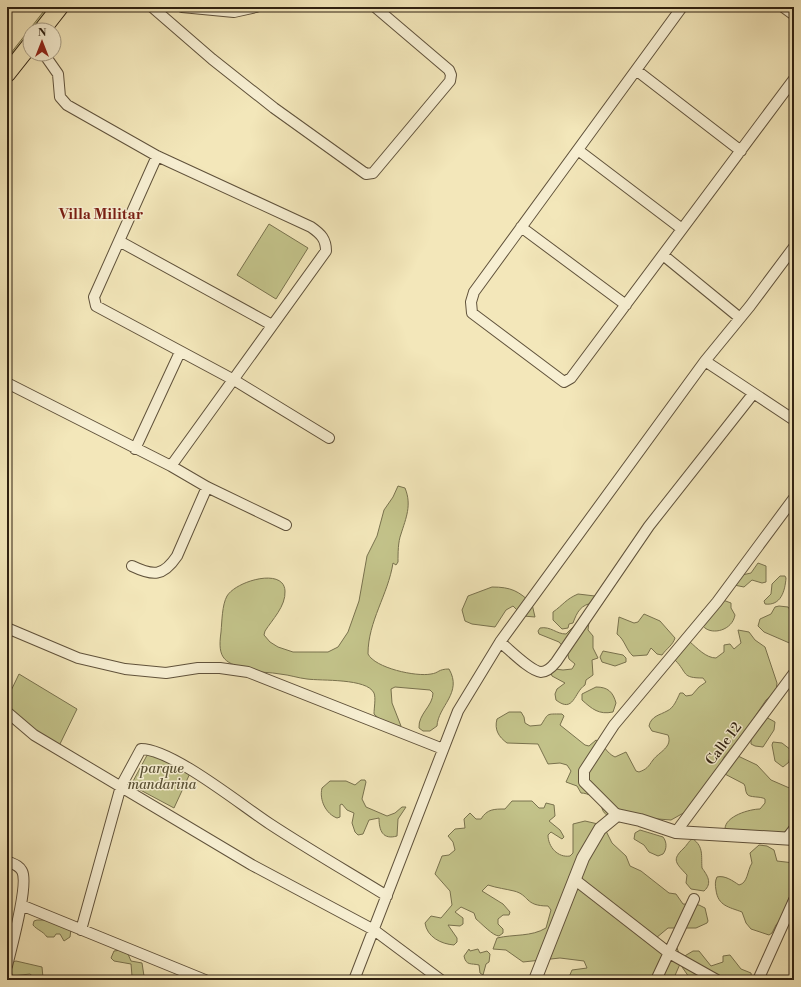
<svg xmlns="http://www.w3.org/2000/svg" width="801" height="987" viewBox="0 0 801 987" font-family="'Libre Bodoni',serif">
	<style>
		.green { fill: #c3c38a; stroke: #79724e }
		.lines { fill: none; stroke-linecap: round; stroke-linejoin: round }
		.minor-casing { stroke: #60523b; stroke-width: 12 }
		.tertiary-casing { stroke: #60523b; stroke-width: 14 }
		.primary-casing { stroke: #2f2111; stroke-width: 18 }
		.minor { stroke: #f7efd2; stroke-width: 10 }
		.tertiary { stroke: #f7efd2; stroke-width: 12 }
		.primary { stroke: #f3e7ba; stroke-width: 16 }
		.labels { text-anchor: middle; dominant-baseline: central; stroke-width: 3; stroke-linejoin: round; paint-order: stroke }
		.street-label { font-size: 14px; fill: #2f2111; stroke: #f7efd2 }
		.park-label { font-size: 14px; font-style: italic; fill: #5b5235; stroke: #f7efd2 }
		.neighbourhood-label { font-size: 15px; font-weight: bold; fill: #7a1f14; stroke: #f7efd2 }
	</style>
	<rect width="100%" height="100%" fill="#f3e7ba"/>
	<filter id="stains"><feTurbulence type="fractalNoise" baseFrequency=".005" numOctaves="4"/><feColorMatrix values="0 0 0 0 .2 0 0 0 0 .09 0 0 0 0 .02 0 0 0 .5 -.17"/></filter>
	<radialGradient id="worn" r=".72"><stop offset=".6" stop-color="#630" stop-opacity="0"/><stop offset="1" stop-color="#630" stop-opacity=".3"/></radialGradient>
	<path class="green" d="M47,7H52L34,30H30V36L7,65V58Z
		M269,224L308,248L276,299L237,275Z
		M398,486L405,488C412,505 406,518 401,534C398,542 398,553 398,562L396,565L393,563C388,595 368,621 368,654C375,668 416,677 431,674C439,673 438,669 449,669C463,693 438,706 437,726L430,731H423L419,728C418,714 433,706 433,693L430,690L395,687L391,689L392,703L401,726C390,727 382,722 374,714C374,708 376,698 374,693C367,678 321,681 307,679C298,678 290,675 280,674C270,672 260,673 250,670C225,663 217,660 221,632C222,621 222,605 227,596C236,581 284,567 285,591C286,606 272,620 265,631L264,635L270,642L278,647L293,652H328L338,647L348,632L359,601L367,556L377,536L384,510L393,497Z
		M758,563L766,566V582L762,583L752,580L744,587L734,585L742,575L751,573Z
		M780,576H785L786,578C785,591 781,606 765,604L764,601L771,594L772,584Z
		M492,587C511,587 519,591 532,604L535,617L523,616L513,606L506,610L495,627L472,624L465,621L462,610L468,596Z
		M578,594L595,596L594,603C581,604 577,612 573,623L569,624L568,628L562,629L553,620V612C563,605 566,599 578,594Z
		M723,600L731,603V608L735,615C731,637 693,637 702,611Z
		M779,606L788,607L794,615V645L764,632L758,626L760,619L771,614L775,607Z
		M644,614L660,621L675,638C673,645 666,649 662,655L657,654L651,648L647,655L633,656C626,650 625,640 617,634L619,617L634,623L638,622Z
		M581,619L589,622L588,630L593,636V648L598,658L592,660L593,675L586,680L585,685C574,692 574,714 556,700L555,694L557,689L565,683L552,676L551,673L555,669L563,670L572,669L575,664L569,659L567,651L559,642L539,634L538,631L540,628C551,626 556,634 566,634Z
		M738,630L749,632L755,640L765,647L777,683L776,692L766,700L748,727L724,757L719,768L687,811L671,820L607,815C602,812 603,809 600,804C597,798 588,793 581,793L577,786L566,782L571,771L567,765L560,763L548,764L538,744L507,743C499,737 494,730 497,719L509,712H521L524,717L525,723L530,726L541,725C549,713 545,714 562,714L564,716L560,725L585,745L589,746L596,740C604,744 606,753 615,757L626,752L636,771L639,772C647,769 648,767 653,760C659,752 673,747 668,735L652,731L649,726C651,716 660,715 667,711C674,708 677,699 680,693H683L686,696L692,695L699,687L706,682L703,678C681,678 688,673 675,660L690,642C697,648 706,658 716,658L724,652V645L730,644L734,649L741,643Z
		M603,651L623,655L626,658V662L615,666L602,662L600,657Z
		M19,674L77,709L59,746L7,718V699Z
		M596,687C608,687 613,692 616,703L613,712C599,715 592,709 582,700V694Z
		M766,717L775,722L774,730L763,747L755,746L751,744V739Z
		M773,742L782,743L791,750L789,762L783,767L775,761L772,745Z
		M152,746L192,769L174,808L131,785Z
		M738,756L757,765L771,780L794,790V825L785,833L727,832L725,829C725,816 750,809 760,809L765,803V799C761,796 749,798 747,794C745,791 746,787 744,784L721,772Z
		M361,780H365L366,782L362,799L366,807L387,816L395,813L402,807H406L398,819L397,836C383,840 379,831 379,818L369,820L363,834L358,835L355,832L352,823L354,813L347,810L342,804L340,805V817L337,818C326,814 319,800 322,788L330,781H346L355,785Z
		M512,801H532L539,808H544L546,803L554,805L555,816L549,821L560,830L564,837L562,839L551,832L548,835C548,847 558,858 570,856L573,853V824L585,821L598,824L606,831L612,843L626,856L630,866L641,871L669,893L676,894L683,904L699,905L705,908L708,921L707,923L696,928H668L656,938L661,944L677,948L680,956L683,957L693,951H699L711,966L723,962V956L730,955L741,969L751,973L752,980H708L703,976H699L696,980H691L680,964L673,980H570L567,977H569L572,970L587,968L584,961L560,958L523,962L506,950L493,949L497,938C514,934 531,937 546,928L551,910L548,906C524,906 530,895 514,891C506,889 497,888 488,885L482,891L503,904L510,912L509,915H503L498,919V924L503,929V933L499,936C493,936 481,923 476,919L474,913L461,907L455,912L463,918V924L460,926L448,925L457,938V942L454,945C441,944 427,937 425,923L431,916L441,918L452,905L450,891L435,874L442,856L449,855L455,850L453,842L448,836L455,829L465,828L464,819L470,813L476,819H481C487,809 494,809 505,809Z
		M640,830L663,837C667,842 667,849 663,854L658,856L649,852L644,845L634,839L635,833Z
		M693,839C704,847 701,856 702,868C707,875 713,883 704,891L691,889L686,883L687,875C676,863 671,860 684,848C688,844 689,840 693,839Z
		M759,845L767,846L774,850L777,861L794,863V895L789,909L776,925L772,933L769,935L751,929L746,923L742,912C729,907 718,906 716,890C715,885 715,881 717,877C725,875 733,881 739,885C748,883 747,871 752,863L750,853Z
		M37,920H54L64,928L68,927L71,929L70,937L64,941L60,934H56L54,937H47C43,931 37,930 33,925L34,921Z
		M469,949L470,951L478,949L480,953L487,951L490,954L489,962L486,964L483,975L480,973L479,965C471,963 466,966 464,956Z
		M121,950L128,954L131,961L142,963L144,976L143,980H135L132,976L131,964L114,961L111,958L114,951Z
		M16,961L42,967L43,978L36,979L30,974L13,976L9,969L12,962Z"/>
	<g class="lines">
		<g class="minor-casing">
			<path id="minor" d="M152,7L212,59L274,108L366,174L373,173L450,81L451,75L449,70L375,7
				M182,7L234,12L256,7
				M682,7L474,292L471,302L472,313L564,382L571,378L794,79
				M783,7L794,15
				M44,54L58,74L60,97L67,105L157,156L311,227C321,234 326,239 326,251L171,466
				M636,70L741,151
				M578,150L682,229
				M157,156L94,297L96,306L234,380L329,438
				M521,227L626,305
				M119,241L272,325
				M663,255L740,318
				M705,361L794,420
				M7,383L171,466L207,487L286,525
				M135,449L180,352
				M132,566C153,576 163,577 177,556L207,487
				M7,628L78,658L125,669L166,673L198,668H220L248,672L443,749
				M500,642C509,649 530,671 541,672C547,672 552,667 556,662L649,526L753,394
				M7,712L34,735L252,865L374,930L441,980
				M617,815L584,782V771L614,725L717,602L794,498
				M676,832L794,673
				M787,838L794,829
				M7,861C13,864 19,865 22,871C29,884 11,949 7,966
				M574,879L669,953L717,980
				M21,905L205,980
				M81,930L121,786L141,749C172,749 241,805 270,824C308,849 348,872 387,896
				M354,980L458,711L500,642L705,361L750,306L794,247
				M656,980L694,899
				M758,980L794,900"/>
		</g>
		<g class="tertiary-casing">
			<path id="tertiary" d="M535,980L583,858L600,829L617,815L640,820L676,832L794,839"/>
		</g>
		<g class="primary-casing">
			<path id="primary" d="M42,30L60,7
				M7,74L30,45"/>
		</g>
		<use href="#minor" class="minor"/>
		<use href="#tertiary" class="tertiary"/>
		<use href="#primary" class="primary"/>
	</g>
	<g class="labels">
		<g class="street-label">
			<text transform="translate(724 744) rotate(-53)">Calle 12</text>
		</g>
		<g class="park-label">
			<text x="162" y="769">parque<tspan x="162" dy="16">mandarina</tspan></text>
		</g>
		<g class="neighbourhood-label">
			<text x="101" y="214">Villa Militar</text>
		</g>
	</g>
	<rect width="801" height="987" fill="none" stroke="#f3e7ba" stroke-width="24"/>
	<rect x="8" y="8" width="785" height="971" fill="none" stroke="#2f2111" stroke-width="2"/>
	<rect x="12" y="12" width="777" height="963" fill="none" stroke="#2f2111"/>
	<g transform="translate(42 42)"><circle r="19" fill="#f7efd2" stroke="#a79d85"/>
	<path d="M0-3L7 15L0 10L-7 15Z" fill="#8f2418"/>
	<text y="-6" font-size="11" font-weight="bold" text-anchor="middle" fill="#2f2111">N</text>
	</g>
	<rect width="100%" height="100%" filter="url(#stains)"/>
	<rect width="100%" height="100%" fill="url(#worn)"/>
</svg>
